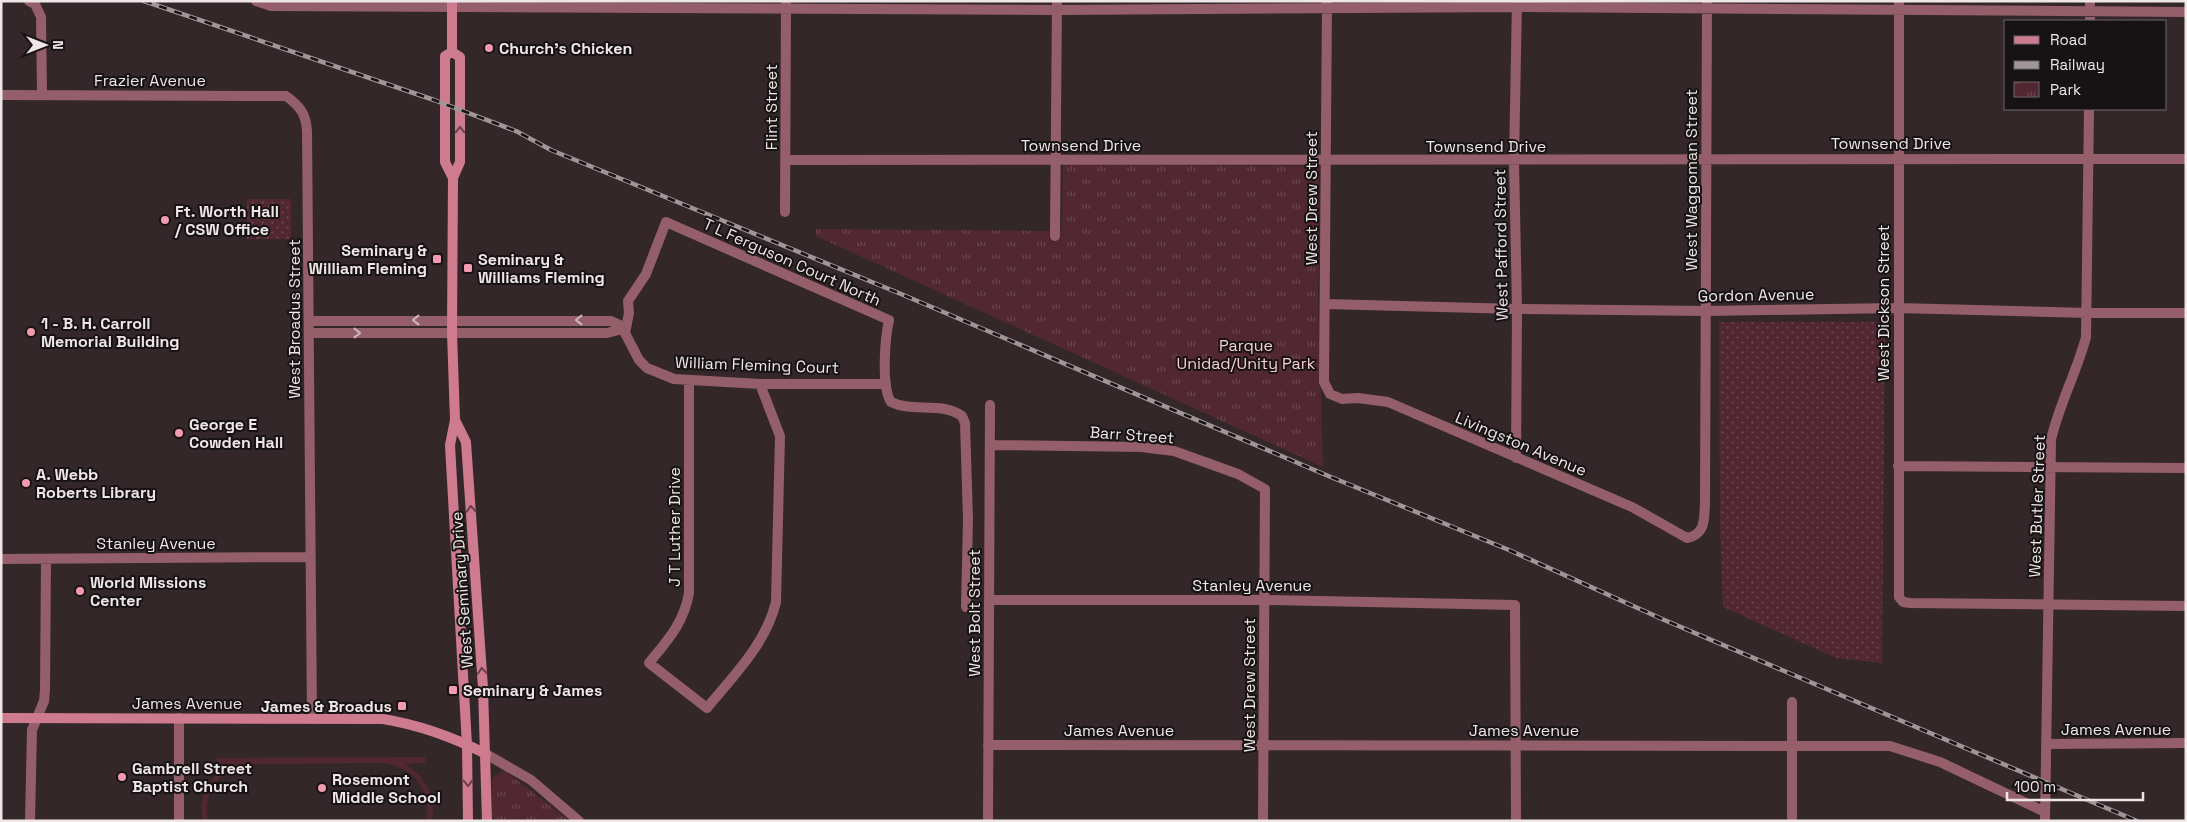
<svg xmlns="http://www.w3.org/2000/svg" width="2187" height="822" viewBox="0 0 2187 822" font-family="'Space Grotesk',sans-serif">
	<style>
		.grass { fill: url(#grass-dots) }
		.park { fill: url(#park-tufts) }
		.pitch { fill: #512732 }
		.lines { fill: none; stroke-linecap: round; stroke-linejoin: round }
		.minor { stroke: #945f6b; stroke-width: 10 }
		.secondary { stroke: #cf7b8f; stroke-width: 10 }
		.rail-casing { stroke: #a09697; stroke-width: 4.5 }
		.rail { stroke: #171213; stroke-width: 2.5; stroke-dasharray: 8; stroke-linecap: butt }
		.oneway { stroke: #6a414b }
		.oneway2 { stroke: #ceb7bc }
		.poi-dot { fill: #f29aae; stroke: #171213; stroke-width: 2 }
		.labels { text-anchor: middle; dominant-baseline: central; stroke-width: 4; stroke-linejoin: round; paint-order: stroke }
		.poi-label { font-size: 16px; font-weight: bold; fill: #eee6e7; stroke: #171213; text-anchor: start }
		.street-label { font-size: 16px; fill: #eee6e7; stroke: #171213 }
		.park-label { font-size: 16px; fill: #f9cdd6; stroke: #171213 }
	</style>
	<defs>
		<pattern id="grass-dots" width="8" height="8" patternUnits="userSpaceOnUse" patternTransform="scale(1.25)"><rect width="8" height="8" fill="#512732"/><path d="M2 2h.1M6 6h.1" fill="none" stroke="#6a4650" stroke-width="1.8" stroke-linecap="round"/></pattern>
		<pattern id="park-tufts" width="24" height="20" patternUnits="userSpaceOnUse" patternTransform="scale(1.25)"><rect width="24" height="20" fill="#512732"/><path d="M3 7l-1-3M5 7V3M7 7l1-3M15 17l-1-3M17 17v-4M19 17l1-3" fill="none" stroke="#6a4650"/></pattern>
	</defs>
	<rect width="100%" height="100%" fill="#34272a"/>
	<path class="grass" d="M247,199H291V239H247Z
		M1719,322H1885L1882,663L1836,658L1723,607L1720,525Z"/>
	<path class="park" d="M1063,164L1319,166L1318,300L1323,467L816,236V229L1062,231Z
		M503,771L508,773L570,821H492V778Z"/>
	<path class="pitch" d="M425,757V763L405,764C425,777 437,796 432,821H426C433,791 412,766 383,763L251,764C222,767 201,791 208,821H203C198,797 209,777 229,764H217V758Z"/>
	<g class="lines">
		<path class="minor" d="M29,1L35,4L41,17L42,95
			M256,1L271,6L1057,10L1517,7L2186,12
			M1899,1V597L1903,602L1910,603L2186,606
			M1327,2L1324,382L1330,394L1342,399L1358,398L1388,402L1632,507L1687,538C1706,534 1704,519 1705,503L1707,1
			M2090,21V1
			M1,95L286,96C300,106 306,114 307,131L312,718
			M786,160L2186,159
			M785,212L786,1
			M1055,236L1057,1
			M1326,304L1517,309L1706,311L1898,308L2088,313H2186
			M309,321H611L626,328
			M309,333H607L626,328
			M689,380V593C684,623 667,641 649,663L707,708C733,676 766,644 776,602L780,436L760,384
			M886,384H760L674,379L647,368L639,360L625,333L629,313L628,301L646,274L666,222L889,320C885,338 881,387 891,402C913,413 940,401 962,416L965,423L968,519L966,607
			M990,445L1141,447L1174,451L1238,474L1265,489L1263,821
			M1516,458L1517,309L1514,161L1517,1
			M1898,466L2186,468
			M1,559L310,557
			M989,600H1264L1515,605L1516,821
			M1792,702V821
			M2046,744L2186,743
			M988,745L1890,746L1940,762L2045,812
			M486,754L531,780L579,821
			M30,821L32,730L44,701L45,690L46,559
			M179,821V718
			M988,821L990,405
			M2045,821L2051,440C2059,404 2077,372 2086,337L2089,109"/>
		<path class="secondary" d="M452,52L460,57V162L453,178L452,333L455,420L450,445L467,745L468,821
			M452,52L445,56V162L453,178
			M452,52V1
			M455,420L466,442L483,688L487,821
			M1,718L383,719C420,725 453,737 486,754"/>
		<g class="rail-casing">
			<path id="rail" d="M144,1L434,100L516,131L551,150L901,294L1326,475L1509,550L1662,619L2137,821"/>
		</g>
		<use href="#rail" class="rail"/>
	</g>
	<defs><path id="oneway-chevron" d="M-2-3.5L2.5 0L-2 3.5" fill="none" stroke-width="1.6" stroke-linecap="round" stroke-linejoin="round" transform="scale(1.25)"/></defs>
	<g class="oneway">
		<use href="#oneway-chevron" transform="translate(460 130) rotate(-90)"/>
		<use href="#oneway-chevron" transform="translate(471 509) rotate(-94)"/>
		<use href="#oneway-chevron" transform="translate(482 671) rotate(-94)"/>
		<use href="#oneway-chevron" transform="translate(468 783) rotate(89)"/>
	</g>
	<g class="oneway2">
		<use href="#oneway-chevron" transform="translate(416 320) rotate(180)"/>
		<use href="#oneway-chevron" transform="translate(579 320) rotate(-180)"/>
		<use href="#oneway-chevron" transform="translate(357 333)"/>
	</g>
	<g class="poi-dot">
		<circle cx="489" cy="48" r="5"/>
		<circle cx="165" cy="220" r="5"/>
		<rect x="432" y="254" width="10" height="10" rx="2.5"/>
		<rect x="463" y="263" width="10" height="10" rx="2.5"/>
		<circle cx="31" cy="332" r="5"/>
		<circle cx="179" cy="433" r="5"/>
		<circle cx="26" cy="483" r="5"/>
		<circle cx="80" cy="591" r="5"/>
		<rect x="448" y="685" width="10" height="10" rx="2.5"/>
		<rect x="397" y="701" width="10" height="10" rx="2.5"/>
		<circle cx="122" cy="777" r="5"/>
		<circle cx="322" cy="788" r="5"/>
	</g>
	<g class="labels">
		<g class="poi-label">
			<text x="499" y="48">Church's Chicken</text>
			<text x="175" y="211">Ft. Worth Hall<tspan x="175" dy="18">/ CSW Office</tspan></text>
			<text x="427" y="250" text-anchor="end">Seminary &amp;<tspan x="427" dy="18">William Fleming</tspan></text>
			<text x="478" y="259">Seminary &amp;<tspan x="478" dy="18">Williams Fleming</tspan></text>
			<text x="41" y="323">1 - B. H. Carroll<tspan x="41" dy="18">Memorial Building</tspan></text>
			<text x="189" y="424">George E<tspan x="189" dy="18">Cowden Hall</tspan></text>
			<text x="36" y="474">A. Webb<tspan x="36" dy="18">Roberts Library</tspan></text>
			<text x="90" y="582">World Missions<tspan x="90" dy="18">Center</tspan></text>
			<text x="463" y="690">Seminary &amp; James</text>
			<text x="392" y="706" text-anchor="end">James &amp; Broadus</text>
			<text x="132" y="768">Gambrell Street<tspan x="132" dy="18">Baptist Church</tspan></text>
			<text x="332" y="779">Rosemont<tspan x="332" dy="18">Middle School</tspan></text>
		</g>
		<g class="street-label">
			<text x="150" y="80">Frazier Avenue</text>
			<text transform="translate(771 107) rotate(-90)">Flint Street</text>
			<text x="1891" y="143">Townsend Drive</text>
			<text x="1081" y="145">Townsend Drive</text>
			<text x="1486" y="146">Townsend Drive</text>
			<text transform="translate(1691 180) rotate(-90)">West Waggoman Street</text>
			<text transform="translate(1311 198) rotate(-90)">West Drew Street</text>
			<text transform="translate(1501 245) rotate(-91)">West Pafford Street</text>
			<text transform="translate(792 262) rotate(24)">T L Ferguson Court North</text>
			<text transform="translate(1756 295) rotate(-1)">Gordon Avenue</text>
			<text transform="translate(1883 303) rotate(-90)">West Dickson Street</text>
			<text transform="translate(294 319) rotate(-90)">West Broadus Street</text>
			<text transform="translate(757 365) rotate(2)">William Fleming Court</text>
			<text transform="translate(1132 435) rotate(4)">Barr Street</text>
			<text transform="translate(1521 444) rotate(23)">Livingston Avenue</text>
			<text transform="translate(2037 506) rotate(-88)">West Butler Street</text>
			<text transform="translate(674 527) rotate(-90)">J T Luther Drive</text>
			<text x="156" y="543">Stanley Avenue</text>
			<text x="1252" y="585">Stanley Avenue</text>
			<text transform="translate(462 590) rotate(-94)">West Seminary Drive</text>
			<text transform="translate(974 613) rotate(-90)">West Bolt Street</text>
			<text transform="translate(1249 685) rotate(-90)">West Drew Street</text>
			<text x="187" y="703">James Avenue</text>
			<text x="2116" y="729">James Avenue</text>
			<text x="1119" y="730">James Avenue</text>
			<text x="1524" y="730">James Avenue</text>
		</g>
		<g class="park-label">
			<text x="1246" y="345">Parque<tspan x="1246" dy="18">Unidad/Unity Park</tspan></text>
		</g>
	</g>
	<rect width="2187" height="822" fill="none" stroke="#eee6e7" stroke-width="5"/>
	<rect x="2004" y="20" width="162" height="90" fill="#171213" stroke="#6d6768"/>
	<rect x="2014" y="36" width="25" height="8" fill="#cf7b8f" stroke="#6d6768"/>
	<text x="2050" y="45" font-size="15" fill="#eee6e7">Road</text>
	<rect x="2014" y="61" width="25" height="8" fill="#a09697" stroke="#6d6768"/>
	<text x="2050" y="70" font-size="15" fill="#eee6e7">Railway</text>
	<rect x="2014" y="82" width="25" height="15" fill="url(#park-tufts)" stroke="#6d6768"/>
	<text x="2050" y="95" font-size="15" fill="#eee6e7">Park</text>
	<g transform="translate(45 45) rotate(90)" stroke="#171213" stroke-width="4" paint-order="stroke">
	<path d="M0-4L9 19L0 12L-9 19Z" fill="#eee6e7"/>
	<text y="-8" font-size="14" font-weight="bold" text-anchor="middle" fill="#eee6e7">N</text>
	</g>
	<path d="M2007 792v8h136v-8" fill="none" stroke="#eee6e7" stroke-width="2.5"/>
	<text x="2014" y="792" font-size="15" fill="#eee6e7" stroke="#171213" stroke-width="4" paint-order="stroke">100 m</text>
</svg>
